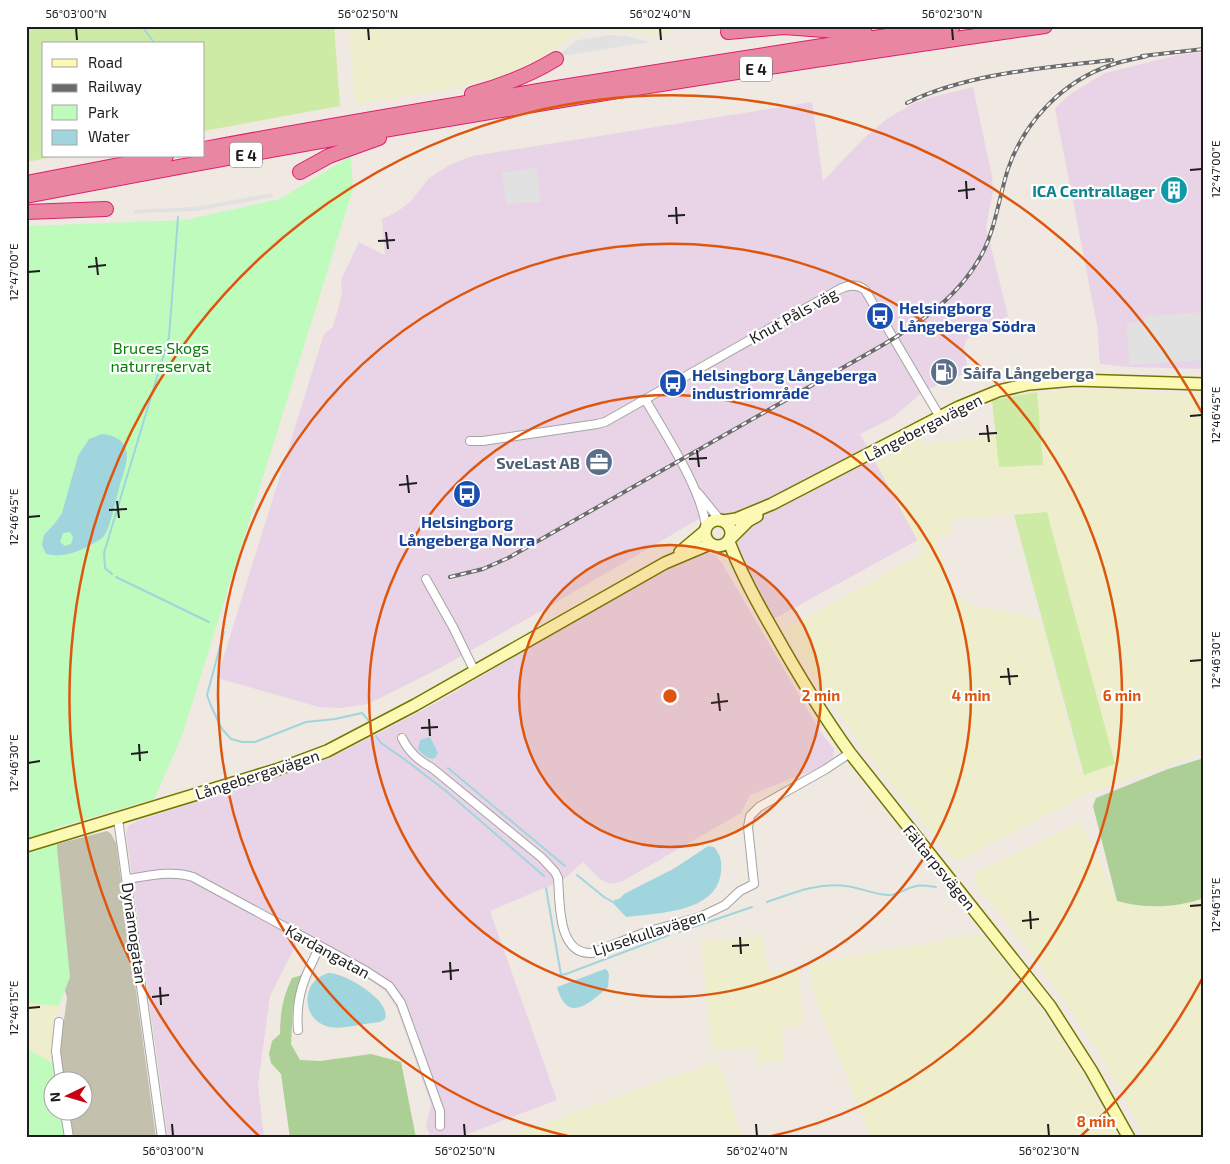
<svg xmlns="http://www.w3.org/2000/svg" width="1230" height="1164" viewBox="0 0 1230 1164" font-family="'Exo 2',sans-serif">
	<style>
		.industrial { fill: #e8d4e6 }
		.construction { fill: #c3c1ae }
		.farmland { fill: #eeeecd; fill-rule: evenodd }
		.grass { fill: #ceeba6 }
		.forest { fill: #accf96 }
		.park { fill: #befbbd }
		.parking { fill: #e1e1e1 }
		.water { fill: #a1d5de; fill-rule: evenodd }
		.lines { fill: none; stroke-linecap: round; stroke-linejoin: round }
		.stream { stroke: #a1d5de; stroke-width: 2 }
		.street-casing { stroke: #a4a4a4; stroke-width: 10 }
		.secondary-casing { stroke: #747602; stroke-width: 14 }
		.highway-casing { stroke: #dd1f70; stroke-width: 16 }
		.street { stroke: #fff; stroke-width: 8 }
		.secondary { stroke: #fbf9b4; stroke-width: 11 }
		.highway { stroke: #e987a2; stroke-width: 14 }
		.rail-casing { stroke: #6b6b6b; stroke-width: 4 }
		.rail { stroke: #fff; stroke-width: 2; stroke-dasharray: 5.5; stroke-linecap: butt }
		.ticks { fill: none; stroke: #1d1d1d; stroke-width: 2 }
		.ring { fill: none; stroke: #de560d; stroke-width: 2.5 }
		.labels { text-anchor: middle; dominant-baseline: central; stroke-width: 4.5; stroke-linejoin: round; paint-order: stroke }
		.shield { fill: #fff; stroke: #616161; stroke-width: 1 }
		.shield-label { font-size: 15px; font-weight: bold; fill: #1d1d1d }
		.culture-label { font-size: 16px; font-weight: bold; fill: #0d838f; stroke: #fff; text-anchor: end }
		.transit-label { font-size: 16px; font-weight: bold; fill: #164399; stroke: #fff; text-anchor: start }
		.street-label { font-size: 16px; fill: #1d1d1d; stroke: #fff }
		.park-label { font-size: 16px; fill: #087e08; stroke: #fff }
		.service-label { font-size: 16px; font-weight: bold; fill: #4e5e75; stroke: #fff; text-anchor: start }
		.centre { fill: #de560d; stroke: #fff; stroke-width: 2.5 }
		.ring-label { font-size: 15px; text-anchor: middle; font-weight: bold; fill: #de560d; stroke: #fff; stroke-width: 4.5; stroke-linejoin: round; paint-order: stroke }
		.neatline { fill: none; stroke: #1d1d1d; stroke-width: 2 }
		.ticks-label { font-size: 12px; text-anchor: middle; fill: #1d1d1d }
	</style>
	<rect width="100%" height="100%" fill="#efe9e2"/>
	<path class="industrial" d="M1204,52V369L1129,367L1100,364L1097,325L1055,108L1072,93L1105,73L1178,55Z
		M973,87L992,177L993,191L986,227L1008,316L966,340L964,347L968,372L924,391L892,418L860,434L918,540L772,620L735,547L737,530L735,525L718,513H709L548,607L440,668L368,704L340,708L319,707L217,678L324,334L333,327L342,294L341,280L359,242L385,255L382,219L397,212L411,201L429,178L451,164L473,156L812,102L823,181L864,138L888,118L914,103L929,98Z
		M703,551L715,555L722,563L820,731L834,749L833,759L826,765L750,795L741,813L621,882L610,884L600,879L583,862L563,880L490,911L557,1100L457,1138H431L426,1126L431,1104L396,1007L386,992L373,982L298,941L270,996L258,1085L264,1138H168L126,833L128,826L139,820L300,770L346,750L436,703L679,560Z"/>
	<path class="construction" d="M107,831L111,834L116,843L156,1138H74L69,1112H82V1082L63,1081L60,1048L67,998L59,969L56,853L57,844Z"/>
	<path class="farmland" d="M349,26H717L699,29L678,28L667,33L651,35L610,29L591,30L579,33L565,41L543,57L507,75L431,92L355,104Z
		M1071,390H1111L1168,394H1204V752L1085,795L958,861L949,855L867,754L796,650L785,629L924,553L876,463L922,435L923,446L995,434L1000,467L1042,465L1037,392ZM1047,512L1114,764L1081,776L1044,632L1039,621L1025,616L970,605L951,589L942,556L936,537L952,535L951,519Z
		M1079,822L1088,836L1117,901L1193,902L1204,898V1138H1146L1096,1047L1027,948L974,883L975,873Z
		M26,857L60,1001L52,1049L54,1070L52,1082V1112L26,1138Z
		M974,935L982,936L989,941L1044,1014L1076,1062L1118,1138H871L815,998L812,985L810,964Z
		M763,936L767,968L770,972L798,967L804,1026L782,1028L784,1061L758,1063V1047L713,1051L700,942Z
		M710,1064H717L722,1068L742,1138H503Z"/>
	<path class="grass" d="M26,26H334L340,106L204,131V44H44V156H60L26,162Z
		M1037,392L1043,465L999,467L992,400Z
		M1047,512L1115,764L1084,775L1014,515Z"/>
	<path class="forest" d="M1204,758V898C1176,908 1145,909 1117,901L1093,806L1096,798L1168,769Z
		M302,975L293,1006L291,1044L300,1060L320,1061L371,1054L401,1062L416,1138H290L281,1074L271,1063L269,1054L272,1041L280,1034C280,1014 283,996 292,978Z"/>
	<path class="park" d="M351,156L353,189L182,736L154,799L55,828L70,977L59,1006L26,1003V226L186,220L280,199Z
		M26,1048L54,1064L57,1081L52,1082V1112H62L66,1138H26Z"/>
	<path class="parking" d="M608,35L625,36L650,42L555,57L578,40Z
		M536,167L541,202L507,204L502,173Z
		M272,193L273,197L196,211L134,213V210L195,207Z
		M1204,312V360L1129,365L1127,323L1145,322V316Z"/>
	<path class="water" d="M102,434C112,435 123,438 126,450C129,460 123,474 120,484C117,496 110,528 104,536C102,539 97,541 94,543C79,552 63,558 46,554L42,545L44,535L55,523L62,513L78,456L89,439ZM70,532L73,537L71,544L65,546L60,542L63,533Z
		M430,737L438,753L435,758C428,760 422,754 418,749L420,740Z
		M708,846L714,847C721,855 722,862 721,872C717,913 657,913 626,917L613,903L614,900L619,899L624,894L675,868Z
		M605,969L607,970L609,974L608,987C590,1003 567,1025 557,987Z
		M328,973C343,972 392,1000 385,1019L380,1022C365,1023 339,1031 326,1026C306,1020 301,992 317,979C320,976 324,975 328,973Z"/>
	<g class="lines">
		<path class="stream" d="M142,26L155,44
			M112,574L105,568L104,553L169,337L178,217
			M116,577L209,622
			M224,632L207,695L211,706L222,729L231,739L242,742H255L306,722L335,719L362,713L369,721
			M376,736L381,743L404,759L446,791L544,876
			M448,768L565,866
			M577,875L604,897L613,902
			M546,888L561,975L566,974L669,935
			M767,902C793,893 818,882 846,886C860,888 874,894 887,895C897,896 904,889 913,887C921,884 928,886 936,887
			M679,932L752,907"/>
		<g class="street-casing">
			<path id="street" d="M645,399C664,432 703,491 706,528
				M470,441H483L597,424L605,422L838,290C847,285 856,283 865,290L940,417
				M698,493L720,520
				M426,579L453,627L475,672
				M402,738C409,752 418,760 432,768L542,858L555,872L558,878C560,902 557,955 592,953L646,932L700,917L725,905L740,891L754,884L748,827L750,816L759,807L826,769L850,753
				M118,819L162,1138
				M127,879C149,876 171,870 193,877L366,971L389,986L401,1003L440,1111V1126
				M59,1022L56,1051L60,1082
				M298,1030C295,996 305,976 320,946
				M65,1112L69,1138"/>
		</g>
		<g class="secondary-casing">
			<path id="secondary" d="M705 533a13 13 0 1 1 26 0a13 13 0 1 1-26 0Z
				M723,521L736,519L772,504L959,407L998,391L1029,384L1075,380L1204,384
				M730,539L748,521L757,516
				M729,542C741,573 756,601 773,630C797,673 822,714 850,753L1050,1006L1091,1070L1129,1138
				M680,552L705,531
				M26,846L276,770L327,751L415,705L665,563L710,544"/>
		</g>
		<g class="highway-casing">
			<path id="highway" d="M728,32L784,27L865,33
				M472,94C501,86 530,75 556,59
				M204,149C453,103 703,64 953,26
				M300,172L329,156L379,138
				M26,183L166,156
				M26,196C364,130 704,75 1045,26
				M26,212L106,209"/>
		</g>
		<use href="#street" class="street"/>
		<use href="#secondary" class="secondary"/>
		<use href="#highway" class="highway"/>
		<g class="rail-casing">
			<path id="rail" d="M1142,56L1204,49
				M907,103C968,73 1045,68 1112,60
				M450,577L483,569L508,558L881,346C921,323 961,295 983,252C996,226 999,197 1008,169C1024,122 1063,81 1111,65C1122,61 1135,59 1147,56"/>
		</g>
		<use href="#rail" class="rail"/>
	</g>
	<path class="ticks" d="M76,28L77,40M368,28L369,40M660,28L661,40M952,28L953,40M1190,170L1202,169M966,181L967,199M958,191L975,189M676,207L677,224M668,216L685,215M386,232L388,249M378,241L395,240M96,257L98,275M88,267L106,265M28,272L40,271M1190,416L1202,415M987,425L989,442M979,434L997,433M697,450L699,467M689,459L707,458M407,475L409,493M399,485L417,483M117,501L119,518M109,510L127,509M28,517L40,516M1190,661L1202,660M1008,668L1010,685M1000,677L1018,676M718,693L720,711M711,703L728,701M429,719L430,736M421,728L438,727M139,744L140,761M131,754L148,752M28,763L40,761M1190,906L1202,905M1030,911L1031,929M1022,921L1039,919M740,937L741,954M732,946L749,945M450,962L451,980M442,972L459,970M160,987L161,1005M152,997L169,995M28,1008L40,1007M172,1124L173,1136M464,1124L465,1136M756,1124L757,1136M1048,1124L1049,1136"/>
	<circle cx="670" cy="696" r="151" fill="#de560d" fill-opacity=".12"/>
	<g class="ring">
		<circle cx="670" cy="696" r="151"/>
		<circle cx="670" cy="696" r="301"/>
		<path d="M572 1137A452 452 0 1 1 768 1137"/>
		<path d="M1202 979A602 602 0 0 1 1081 1136M259 1136A602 602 0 1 1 1202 413"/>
	</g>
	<defs>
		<g id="building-disc" transform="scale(1.4375)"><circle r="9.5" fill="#0f9aa8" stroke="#fff"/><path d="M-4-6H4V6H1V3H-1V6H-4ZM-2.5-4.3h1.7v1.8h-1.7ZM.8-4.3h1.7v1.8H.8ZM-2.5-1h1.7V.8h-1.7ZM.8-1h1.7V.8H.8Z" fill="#fff"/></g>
		<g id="bus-disc" transform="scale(1.4375)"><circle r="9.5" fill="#1a4fb4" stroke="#fff"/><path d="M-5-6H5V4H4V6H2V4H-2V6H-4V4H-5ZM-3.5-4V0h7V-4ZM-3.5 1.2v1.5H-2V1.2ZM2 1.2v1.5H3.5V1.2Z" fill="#fff"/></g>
		<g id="fuel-disc" transform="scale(1.4375)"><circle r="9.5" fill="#5c6f8a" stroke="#fff"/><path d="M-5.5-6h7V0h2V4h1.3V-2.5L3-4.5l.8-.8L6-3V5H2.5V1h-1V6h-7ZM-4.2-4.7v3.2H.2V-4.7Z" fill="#fff"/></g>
		<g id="office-disc" transform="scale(1.4375)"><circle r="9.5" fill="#5c6f8a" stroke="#fff"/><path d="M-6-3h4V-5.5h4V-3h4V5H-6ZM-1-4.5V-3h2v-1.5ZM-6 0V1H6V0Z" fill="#fff"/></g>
	</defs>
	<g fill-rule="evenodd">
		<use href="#building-disc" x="1174" y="190"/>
		<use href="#bus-disc" x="880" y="316"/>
		<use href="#fuel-disc" x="944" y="372"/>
		<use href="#bus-disc" x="673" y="383"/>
		<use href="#office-disc" x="599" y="462"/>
		<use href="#bus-disc" x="467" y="494"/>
	</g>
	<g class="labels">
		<g class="shield">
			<rect x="740" y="56.5" width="32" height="25" rx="4"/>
			<rect x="230" y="142.5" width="32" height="25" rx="4"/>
		</g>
		<g class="shield-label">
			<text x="756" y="69">E 4</text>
			<text x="246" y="155">E 4</text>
		</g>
		<g class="culture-label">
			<text x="1155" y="190">ICA Centrallager</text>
		</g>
		<g class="transit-label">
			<text x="899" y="307">Helsingborg<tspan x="899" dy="18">Långeberga Södra</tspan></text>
			<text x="692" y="374">Helsingborg Långeberga<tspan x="692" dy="18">industriområde</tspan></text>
			<text x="467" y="521" text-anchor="middle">Helsingborg<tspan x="467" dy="18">Långeberga Norra</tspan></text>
		</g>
		<g class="street-label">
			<text transform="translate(793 315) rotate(-29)">Knut Påls väg</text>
			<text transform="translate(923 427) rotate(-27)">Långebergavägen</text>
			<text transform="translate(257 774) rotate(-18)">Långebergavägen</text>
			<text transform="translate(940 867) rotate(51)">Fältarpsvägen</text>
			<text transform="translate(649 932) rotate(-18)">Ljusekullavägen</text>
			<text transform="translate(135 933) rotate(82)">Dynamogatan</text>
			<text transform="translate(328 951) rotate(29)">Kardangatan</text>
		</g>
		<g class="park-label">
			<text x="161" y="347">Bruces Skogs<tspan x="161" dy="18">naturreservat</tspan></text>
		</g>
		<g class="service-label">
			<text x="963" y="372">Såifa Långeberga</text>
			<text x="580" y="462" text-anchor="end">SveLast AB</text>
		</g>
	</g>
	<circle cx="670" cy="696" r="8" class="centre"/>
	<g class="ring-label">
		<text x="821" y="701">2 min</text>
		<text x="971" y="701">4 min</text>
		<text x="1122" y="701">6 min</text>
		<text x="1096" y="1127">8 min</text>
	</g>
	<rect width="1230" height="1164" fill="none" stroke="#ffffff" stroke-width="55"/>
	<rect x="42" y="42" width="162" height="115" fill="#ffffff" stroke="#a5a5a5"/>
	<rect x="52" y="59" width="25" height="8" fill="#fbf9b4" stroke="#a5a5a5"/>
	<text x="88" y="68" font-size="15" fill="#1d1d1d">Road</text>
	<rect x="52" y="84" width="25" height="8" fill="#6b6b6b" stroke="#a5a5a5"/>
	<text x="88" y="92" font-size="15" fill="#1d1d1d">Railway</text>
	<rect x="52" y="105" width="25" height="15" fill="#befbbd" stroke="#a5a5a5"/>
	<text x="88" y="118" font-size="15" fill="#1d1d1d">Park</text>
	<rect x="52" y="130" width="25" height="15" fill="#a1d5de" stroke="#a5a5a5"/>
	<text x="88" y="142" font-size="15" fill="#1d1d1d">Water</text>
	<g transform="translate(68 1096) rotate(265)"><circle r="24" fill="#ffffff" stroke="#a5a5a5"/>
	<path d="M0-4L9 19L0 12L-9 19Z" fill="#ca0011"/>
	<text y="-8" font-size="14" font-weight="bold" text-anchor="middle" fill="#1d1d1d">N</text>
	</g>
	<rect x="28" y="28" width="1174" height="1108" class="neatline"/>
	<g class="ticks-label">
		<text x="76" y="18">56°03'00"N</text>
		<text x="368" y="18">56°02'50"N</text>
		<text x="660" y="18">56°02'40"N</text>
		<text x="952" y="18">56°02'30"N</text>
		<text transform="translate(1216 169) rotate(-90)" y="4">12°47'00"E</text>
		<text transform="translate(14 272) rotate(-90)" y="4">12°47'00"E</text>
		<text transform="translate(1216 415) rotate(-90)" y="4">12°46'45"E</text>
		<text transform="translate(14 517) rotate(-90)" y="4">12°46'45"E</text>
		<text transform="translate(1216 660) rotate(-90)" y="4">12°46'30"E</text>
		<text transform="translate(14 763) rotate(-90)" y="4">12°46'30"E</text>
		<text transform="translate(1216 905) rotate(-90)" y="4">12°46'15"E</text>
		<text transform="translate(14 1008) rotate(-90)" y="4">12°46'15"E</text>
		<text x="173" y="1155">56°03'00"N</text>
		<text x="465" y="1155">56°02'50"N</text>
		<text x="757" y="1155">56°02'40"N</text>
		<text x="1049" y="1155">56°02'30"N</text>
	</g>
</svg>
